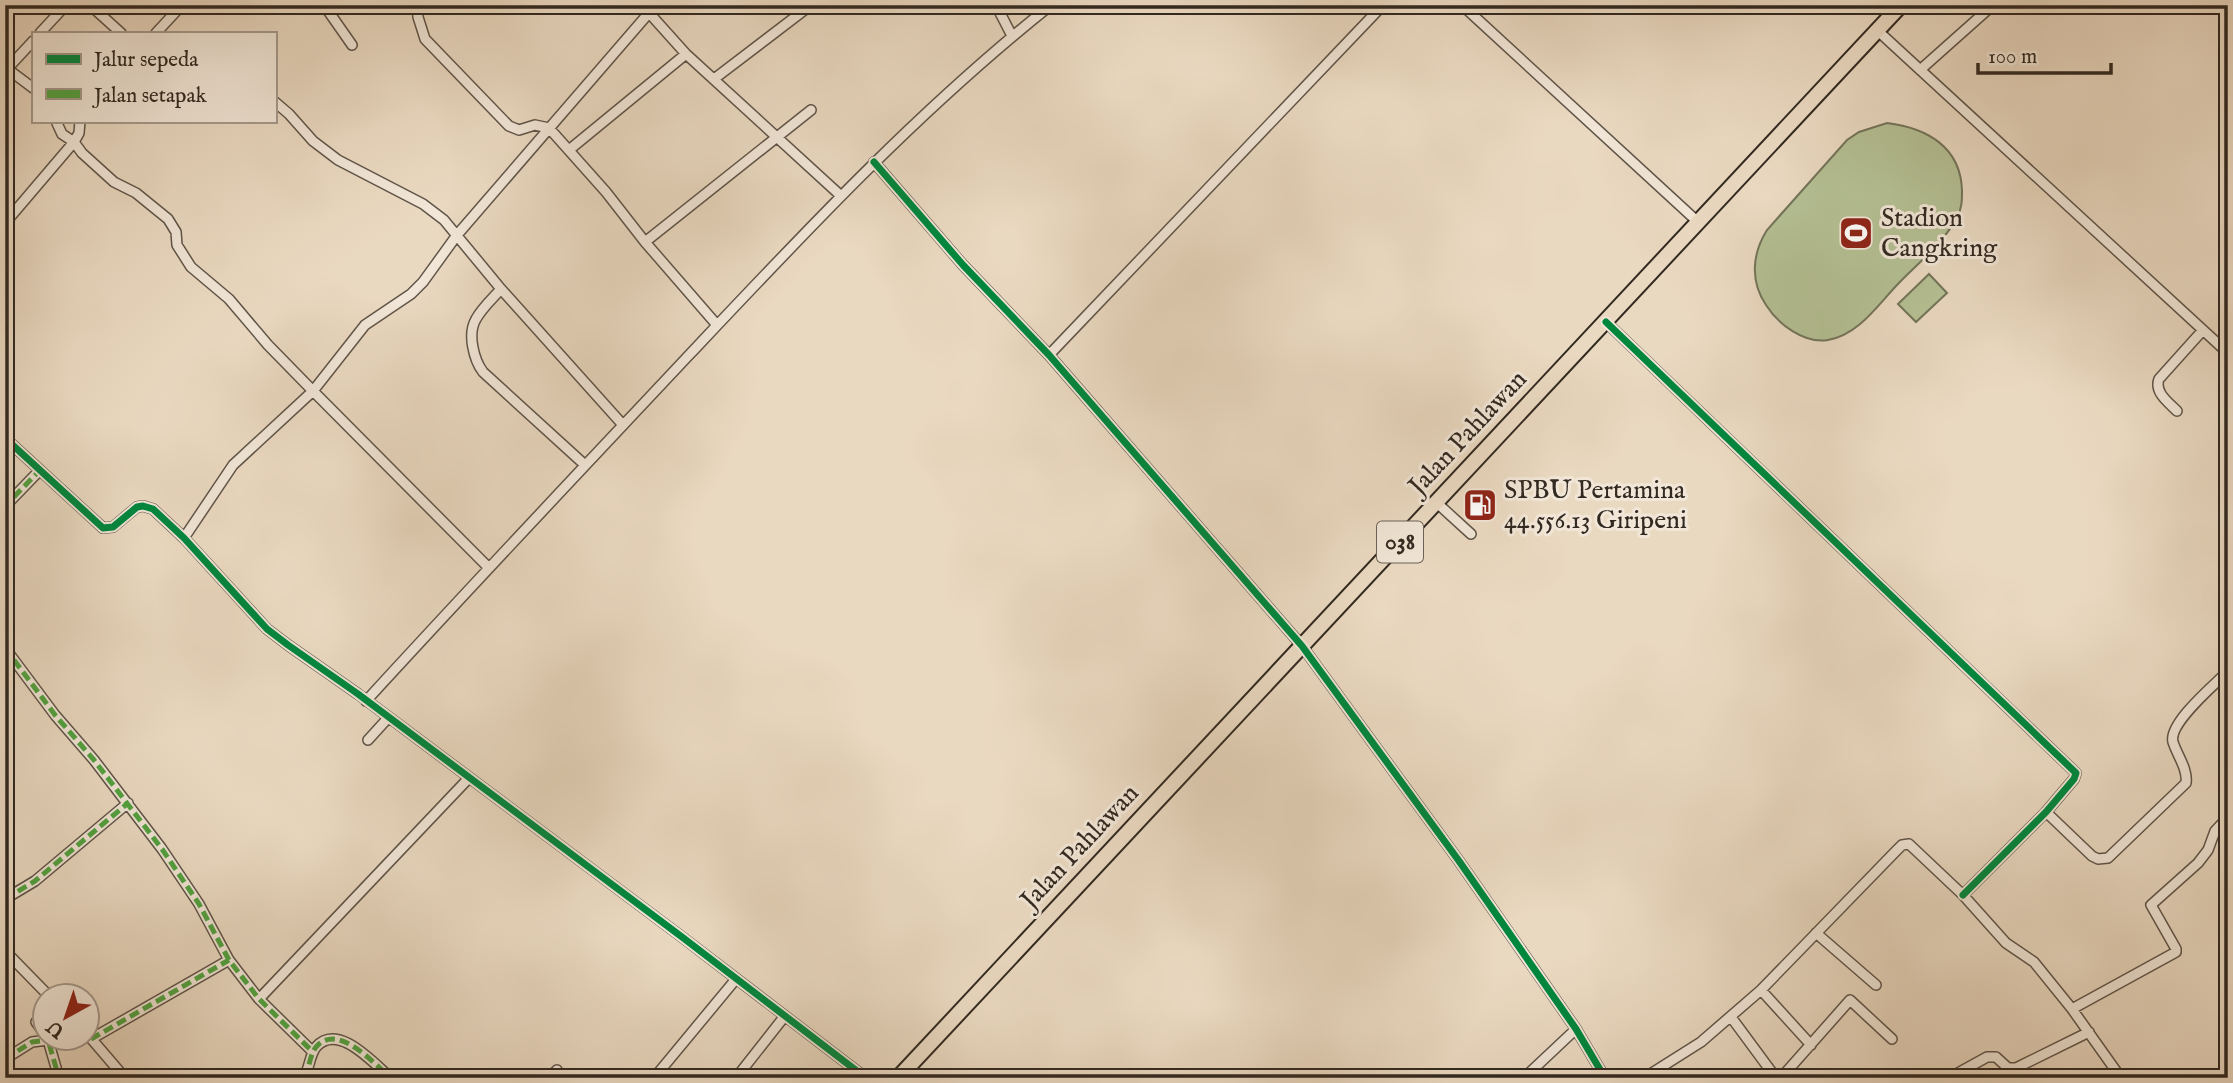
<svg xmlns="http://www.w3.org/2000/svg" width="2233" height="1083" viewBox="0 0 2233 1083" font-family="'IM FELL English',serif">
	<style>
		.green { fill: #b4c094; stroke: #73745a; stroke-width: 2 }
		.lines { fill: none; stroke-linecap: round; stroke-linejoin: round }
		.minor-casing { stroke: #605549; stroke-width: 12 }
		.primary-casing { stroke: #322921; stroke-width: 18 }
		.minor { stroke: #f1e6d7; stroke-width: 9 }
		.primary { stroke: #ead9c1; stroke-width: 14 }
		.quiet { stroke: #52a341; stroke-width: 5; stroke-dasharray: 10 5; stroke-linecap: butt }
		.cycleway-casing { stroke: #f1e6d7; stroke-width: 11 }
		.cycleway { stroke: #00873e; stroke-width: 7 }
		.labels { text-anchor: middle; dominant-baseline: central; stroke-width: 6; stroke-linejoin: round; paint-order: stroke }
		.shield { fill: #f1e6d7; stroke: #6b6258; stroke-width: 2 }
		.shield-label { font-size: 24px; font-weight: bold; fill: #322921 }
		.poi-label { font-size: 26px; fill: #322921; stroke: #f1e6d7; text-anchor: start }
		.street-label { font-size: 26px; fill: #322921; stroke: #f1e6d7 }
	</style>
	<rect width="100%" height="100%" fill="#ead9c1"/>
	<filter id="stains"><feTurbulence type="fractalNoise" baseFrequency=".00286" numOctaves="4"/><feColorMatrix values="0 0 0 0 .2 0 0 0 0 .09 0 0 0 0 .02 0 0 0 .5 -.17"/></filter>
	<radialGradient id="worn" r=".72"><stop offset=".6" stop-color="#630" stop-opacity="0"/><stop offset="1" stop-color="#630" stop-opacity=".3"/></radialGradient>
	<path class="green" d="M1887,123C1927,128 1961,147 1962,191C1962,200 1962,209 1957,217C1944,243 1917,264 1897,285C1877,306 1858,335 1828,340C1804,344 1778,324 1766,305C1750,281 1752,254 1767,230L1847,140L1859,132Z
		M1929,274L1947,293L1916,322L1898,304Z"/>
	<g class="lines">
		<g class="minor-casing">
			<path id="minor" d="M90,5L121,33
				M324,5L352,45
				M417,5L418,17L425,39L509,126L519,130L535,125L549,128L606,192L645,242L811,110
				M642,5L686,54L840,195
				M996,5L1012,36
				M1462,5L1699,223
				M1878,31L2228,353
				M40,33L66,5
				M156,33L182,5
				M5,67L33,88
				M7,69L33,41
				M1920,70L1993,5
				M714,79L811,5
				M275,102L289,114L313,141L338,160L423,204L444,220L501,289L623,425
				M56,121L62,134L74,142L82,153L114,182L136,193L168,219L176,232L177,245L191,267L229,299L268,345L313,391L233,465L184,538
				M569,150L686,54
				M874,162L963,265L1049,355L1302,646L1459,861L1576,1029L1605,1078
				M5,223L74,142L79,133L80,121
				M645,242L717,325
				M501,289C493,298 482,308 476,319C467,334 474,360 483,372L585,465
				M1606,322L2076,773L2074,779L2046,812L1963,895
				M1049,355L1383,5
				M2177,411C2168,402 2154,392 2159,379L2203,330
				M5,438L103,528L113,527L137,507L143,506L153,509L184,538L267,629L288,645L358,694L682,937L866,1078
				M1437,503L1471,534
				M5,509L11,500L40,470
				M488,567L313,391L365,325L411,294L423,282L457,235L648,14
				M5,648L55,715L94,760L162,849L199,904L229,960L259,999L313,1052
				M366,701C473,584 582,469 690,354C805,232 919,110 1051,5
				M368,740L388,718
				M2046,812L2092,856L2098,859L2108,858L2186,783C2188,769 2177,755 2173,742C2168,724 2213,686 2225,674
				M5,899L35,881L128,803
				M1816,933L1876,985
				M5,951L49,996
				M1761,990L1811,1045
				M259,999L468,779
				M2072,1009L2176,952V949L2151,905L2198,863L2208,850L2215,831L2228,817
				M1731,1017L1776,1078
				M36,1022L46,1036
				M89,1036L125,1078
				M58,1038L48,1040L59,1078
				M91,1039L229,960
				M5,1059L32,1042L48,1040L46,1038
				M303,1078C310,1069 309,1056 316,1047C338,1022 373,1063 391,1078
				M549,1078L557,1070
				M654,1078L736,979
				M736,1078L784,1017
				M1524,1078L1576,1029
				M1644,1078L1701,1042L1761,990L1896,851L1902,845L1909,844L1963,895L2006,943L2034,962L2072,1009L2121,1078
				M1781,1078L1850,1000L1892,1039
				M1949,1078L1987,1057H1996L2008,1068H2016L2089,1032"/>
		</g>
		<g class="primary-casing">
			<path id="primary" d="M898,1078L1901,5"/>
		</g>
		<use href="#minor" class="minor"/>
		<use href="#primary" class="primary"/>
		<path class="quiet" d="M5,509L11,500L40,470
			M5,648L55,715L94,760L162,849L199,904L229,960L259,999L313,1052
			M5,899L35,881L128,803
			M36,1022L46,1036
			M58,1038L48,1040L59,1078
			M91,1039L229,960
			M5,1059L32,1042L48,1040L46,1038
			M303,1078C310,1069 309,1056 316,1047C338,1022 373,1063 391,1078"/>
		<g class="cycleway-casing">
			<path id="cycleway" d="M874,162L963,265L1049,355L1302,646L1459,861L1576,1029L1605,1078
				M1606,322L2076,773L2074,779L2046,812L1963,895
				M5,438L103,528L113,527L137,507L143,506L153,509L184,538L267,629L288,645L358,694L682,937L866,1078"/>
		</g>
		<use href="#cycleway" class="cycleway"/>
	</g>
	<defs>
		<g id="stadium-square" transform="scale(1.75)"><rect x="-9" y="-9" width="18" height="18" rx="4" fill="#8f2418" stroke="#f1e6d7"/><path d="M0-5a6.5 5 0 1 0 0 10a6.5 5 0 1 0 0-10ZM-3.5-1.8h7v3.6h-7Z" fill="#fff"/></g>
		<g id="fuel-square" transform="scale(1.75)"><rect x="-9" y="-9" width="18" height="18" rx="4" fill="#8f2418" stroke="#f1e6d7"/><path d="M-5.5-6h7V0h2V4h1.3V-2.5L3-4.5l.8-.8L6-3V5H2.5V1h-1V6h-7ZM-4.2-4.7v3.2H.2V-4.7Z" fill="#fff"/></g>
	</defs>
	<g fill-rule="evenodd">
		<use href="#stadium-square" x="1856" y="233"/>
		<use href="#fuel-square" x="1480" y="505"/>
	</g>
	<g class="labels">
		<rect class="shield" x="1377" y="521.5" width="46" height="41" rx="5"/>
		<g class="shield-label">
			<text x="1400" y="542">038</text>
		</g>
		<g class="poi-label">
			<text x="1881" y="218">Stadion<tspan x="1881" dy="30">Cangkring</tspan></text>
			<text x="1504" y="490">SPBU Pertamina<tspan x="1504" dy="30">44.556.13 Giripeni</tspan></text>
		</g>
		<g class="street-label">
			<text transform="translate(1468 433) rotate(-47)">Jalan Pahlawan</text>
			<text transform="translate(1080 847) rotate(-47)">Jalan Pahlawan</text>
		</g>
	</g>
	<rect width="2233" height="1083" fill="none" stroke="#ead9c1" stroke-width="28"/>
	<rect x="7" y="7" width="2219" height="1069" fill="none" stroke="#322921" stroke-width="3.5"/>
	<rect x="14" y="14" width="2205" height="1055" fill="none" stroke="#322921" stroke-width="2"/>
	<rect x="32" y="32" width="245" height="91" fill="#f1e6d7" stroke="#a59a8e" stroke-width="2"/>
	<rect x="46" y="54" width="35" height="10" fill="#00873e" stroke="#a59a8e" stroke-width="2"/>
	<text x="94" y="66" font-size="21" fill="#322921">Jalur sepeda</text>
	<rect x="46" y="89" width="35" height="10" fill="#52a341" stroke="#a59a8e" stroke-width="2"/>
	<text x="94" y="102" font-size="21" fill="#322921">Jalan setapak</text>
	<g transform="translate(66 1017) rotate(220)"><circle r="33" fill="#f1e6d7" stroke="#a59a8e" stroke-width="2"/>
	<path d="M0-5L12 26L0 18L-12 26Z" fill="#8f2418"/>
	<text y="-10" font-size="19" font-weight="bold" text-anchor="middle" fill="#322921">U</text>
	</g>
	<path d="M1978 63v10h133v-10" fill="none" stroke="#322921" stroke-width="3.5"/>
	<text x="1988" y="63" font-size="21" fill="#322921" stroke="#f1e6d7" stroke-width="5" paint-order="stroke">100 m</text>
	<rect width="100%" height="100%" filter="url(#stains)"/>
	<rect width="100%" height="100%" fill="url(#worn)"/>
</svg>
